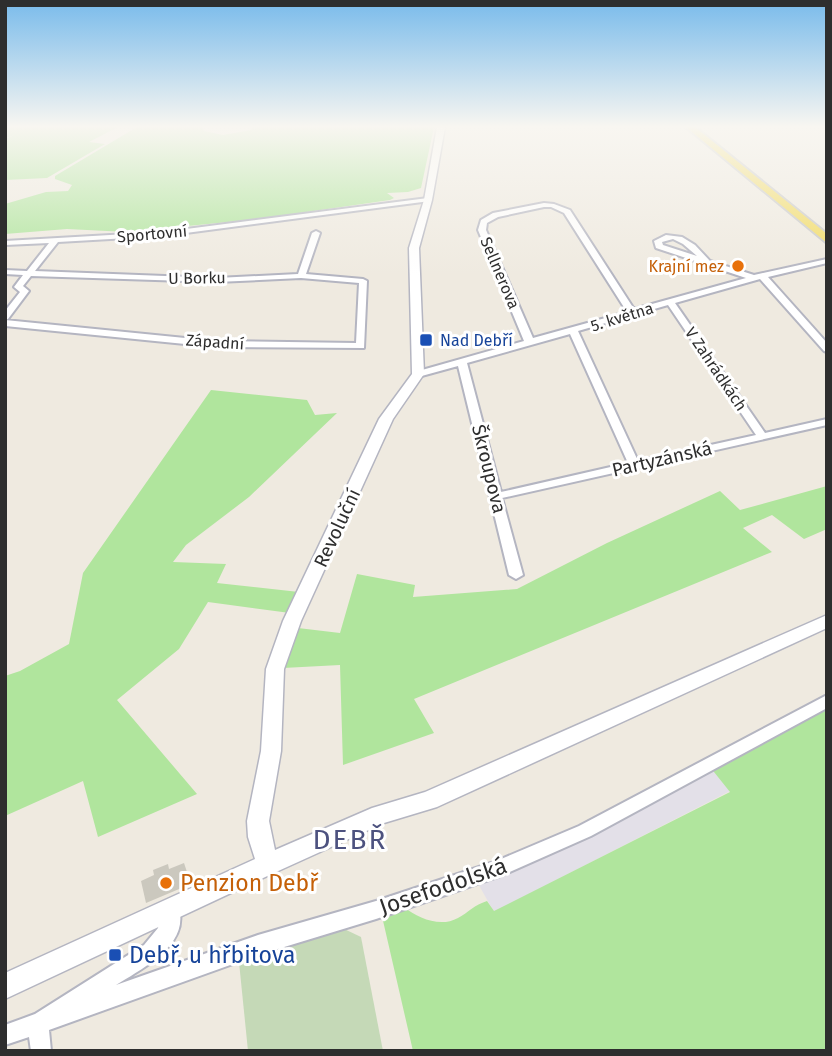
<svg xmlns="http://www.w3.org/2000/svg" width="832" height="1056" viewBox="0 0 832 1056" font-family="'Fira Sans',sans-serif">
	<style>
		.industrial { fill: #e3e0e8 }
		.green { fill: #b0e59d }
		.cemetery { fill: #c5d9b7 }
		.building { fill: #cbc8be }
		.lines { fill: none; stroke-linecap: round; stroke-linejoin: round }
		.street-casing { stroke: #b4b5c1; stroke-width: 4 }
		.secondary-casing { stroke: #b4b5c1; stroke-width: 3 }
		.primary-casing { stroke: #c9c9c9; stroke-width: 4 }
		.street { fill: #fff; fill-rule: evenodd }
		.secondary { fill: #fff; fill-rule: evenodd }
		.primary { fill: #f2db62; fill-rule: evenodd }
		.food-dot { fill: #e8710a; stroke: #fff; stroke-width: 2.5 }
		.transit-dot { fill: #1a4fb4; stroke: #fff; stroke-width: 2.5 }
		.labels { text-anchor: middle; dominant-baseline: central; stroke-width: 6; stroke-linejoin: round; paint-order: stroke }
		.far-street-label { font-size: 16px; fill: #2e2e2e; stroke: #fff }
		.far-food-label { font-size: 16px; fill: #c56008; stroke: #fff; text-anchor: end }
		.far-transit-label { font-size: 16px; fill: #164399; stroke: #fff; text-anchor: start }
		.street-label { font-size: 19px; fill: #2e2e2e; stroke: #fff }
		.near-food-label { font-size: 23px; fill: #c56008; stroke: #fff; text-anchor: start }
		.near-street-label { font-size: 23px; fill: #2e2e2e; stroke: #fff }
		.near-transit-label { font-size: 23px; fill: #164399; stroke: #fff; text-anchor: start }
		.near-quarter-label { font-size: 28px; letter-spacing: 2px; fill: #4d527f; stroke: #fff }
	</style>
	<rect width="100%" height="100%" fill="#efeae0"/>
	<path class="industrial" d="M710,767L730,791L494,912L476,880Z"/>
	<path class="green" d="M5,127H118L89,142L105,144L47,178L5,180V139L15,135L5,138Z
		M137,127H203L204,131L223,135L251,130L252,127H434L421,188L408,192L387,193L394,198L390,200L258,219L127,232L67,229L5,234V204L46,192L68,191L72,185L55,179V176Z
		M211,390L307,400L315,415L337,413L249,497L186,545L173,562L226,564L217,583L299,592L290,613L208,602L179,649L117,700L197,794L98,837L83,781L5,816V676L20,671L69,644L83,573Z
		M827,486V529L804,539L772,515L743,528L772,552L414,699L434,733L343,765L340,665L283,668L298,628L340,633L357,574L415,585L413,597L517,589L607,543L720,491L740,510Z
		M827,705V1051H413L381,912L404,907C418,918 440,928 458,918C469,912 474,905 487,901L494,911L730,792L710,767Z"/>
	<path class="cemetery" d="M340,927L361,937L383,1051H248L239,962Z"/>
	<path class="building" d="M184,863L191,884L146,903L141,881L154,875L153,870L168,864L169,869Z"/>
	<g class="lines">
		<g class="street-casing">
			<path id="street" d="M428,198L431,200L430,201L163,236L58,242L35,271L217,278L298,274L312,233L316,231L320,233L306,274L363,279L367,281L364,348L215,347L5,326V320L215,341L356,343L359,283L301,278L217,282L31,276L23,286L29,291L8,319L5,320V311L20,292L14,287L23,275L5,274V270L27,271L49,243L5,245V241L163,232Z
				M544,203L554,204L570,210L634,309L746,278L656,248L654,241L666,235L682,237L695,245L710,261L754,275L827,259V263L768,277L827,343V352L824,351L760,279L675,303L765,433L827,419V425L502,498L523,575L516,579L509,575L458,366L418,377L413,374L415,372L524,341L478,230L481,220L493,213ZM544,207H551L564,213L627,312L533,338L486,230L487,223L498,217ZM673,239L683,244L697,256L663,245L662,242ZM668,305L756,435L638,461L578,331ZM570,334L628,463L501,492L467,363Z
				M827,695V708L591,836L503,875L376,919L258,955L49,1030L51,1051H31L29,1037L5,1045V1025L35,1014L144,945L158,928L163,903L170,900L177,903C194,943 143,968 116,985L258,935L376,901L494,862L579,826Z"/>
		</g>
		<g class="secondary-casing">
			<path id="secondary" d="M437,127H445L432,200L419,248L424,374L393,419L301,621L284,669L281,751L269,821L275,850L372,808L425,792L827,615V628L437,807L384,823L276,872L5,999V973L255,859L248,837L247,821L261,751L266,669L283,621L379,419L412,374L409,248L424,200Z"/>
		</g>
		<g class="primary-casing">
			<path id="primary" d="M686,127H695L827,234V243Z"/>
		</g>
		<use href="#street" class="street"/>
		<use href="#secondary" class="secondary"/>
		<use href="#primary" class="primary"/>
	</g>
	<linearGradient id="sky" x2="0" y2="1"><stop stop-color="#79bbeb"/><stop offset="0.46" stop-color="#f8f6f1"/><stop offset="1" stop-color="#f8f6f1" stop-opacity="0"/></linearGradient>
	<rect width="832" height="275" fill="url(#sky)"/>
	<g class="food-dot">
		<circle cx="738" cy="266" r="7"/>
		<circle cx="166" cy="883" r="7"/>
	</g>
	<g class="transit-dot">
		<rect x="419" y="333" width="14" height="14" rx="3.5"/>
		<rect x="108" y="948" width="14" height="14" rx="3.5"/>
	</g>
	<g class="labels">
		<g class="far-street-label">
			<text transform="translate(152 234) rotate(-5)">Sportovní</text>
			<text transform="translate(500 273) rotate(67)">Sellnerova</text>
			<text transform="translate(197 278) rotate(-1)">U Borku</text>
			<text transform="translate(622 317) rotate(-17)">5. května</text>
			<text transform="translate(215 342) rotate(4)">Západní</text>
			<text transform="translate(716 369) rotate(56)">V Zahrádkách</text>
		</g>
		<g class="far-food-label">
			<text x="724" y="266">Krajní mez</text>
		</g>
		<g class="far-transit-label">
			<text x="440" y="340">Nad Debří</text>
		</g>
		<g class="street-label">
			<text transform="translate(662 459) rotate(-13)">Partyzánská</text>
			<text transform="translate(489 469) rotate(76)">Škroupova</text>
			<text transform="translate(337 528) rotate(-65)">Revoluční</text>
		</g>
		<g class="near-food-label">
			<text x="180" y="883">Penzion Debř</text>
		</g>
		<g class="near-street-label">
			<text transform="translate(443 886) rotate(-19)">Josefodolská</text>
		</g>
		<g class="near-transit-label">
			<text x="129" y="955">Debř, u hřbitova</text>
		</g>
		<g class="near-quarter-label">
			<text x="350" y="839">DEBŘ</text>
		</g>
	</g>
	<rect width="832" height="1056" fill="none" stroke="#2e2e2e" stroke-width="14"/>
</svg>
